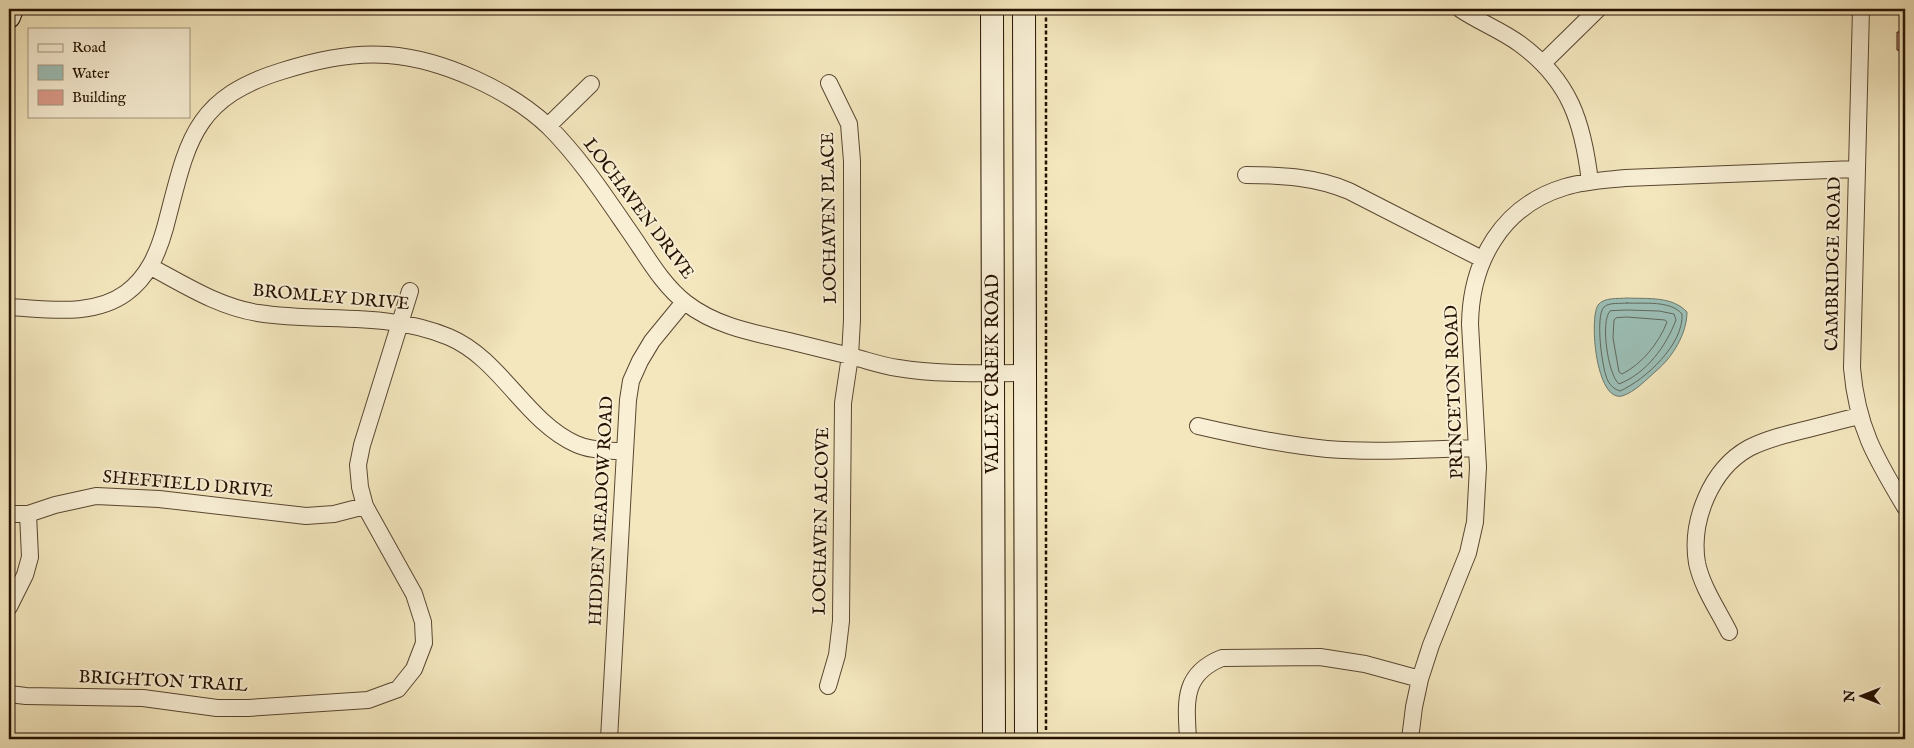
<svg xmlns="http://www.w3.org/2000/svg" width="1914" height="748" viewBox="0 0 1914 748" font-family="'IM FELL English',serif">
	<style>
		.water { fill: #9cbfb7; stroke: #6c796e }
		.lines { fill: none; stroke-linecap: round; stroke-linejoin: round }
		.shore { stroke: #60685c; stroke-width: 1 }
		.building { fill: #de9c8c; stroke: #251100 }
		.street-casing { stroke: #594630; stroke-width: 18 }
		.secondary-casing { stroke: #251100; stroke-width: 24 }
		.path { stroke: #251100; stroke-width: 2.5; stroke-dasharray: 4 2.5; stroke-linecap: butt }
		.street { stroke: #f8efd5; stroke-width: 16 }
		.secondary { stroke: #f8efd5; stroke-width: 22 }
		.labels { text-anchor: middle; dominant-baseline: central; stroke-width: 4; stroke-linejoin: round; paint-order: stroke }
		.street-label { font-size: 18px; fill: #251100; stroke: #f8efd5 }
	</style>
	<rect width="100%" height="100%" fill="#f4e7be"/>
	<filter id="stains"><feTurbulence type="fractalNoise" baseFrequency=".004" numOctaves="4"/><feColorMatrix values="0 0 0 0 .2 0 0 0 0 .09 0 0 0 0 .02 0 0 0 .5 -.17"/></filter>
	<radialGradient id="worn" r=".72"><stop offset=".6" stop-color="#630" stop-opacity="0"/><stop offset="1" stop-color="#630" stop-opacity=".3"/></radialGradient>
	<path class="water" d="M1627,298C1648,299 1672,296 1687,312C1687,333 1673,357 1656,371C1647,379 1635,392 1622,396C1596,402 1589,319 1598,305C1604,297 1618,299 1627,298Z"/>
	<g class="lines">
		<path class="shore" d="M1627,303C1644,304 1670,300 1682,314C1684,344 1645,380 1620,391C1614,389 1611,386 1608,381C1602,370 1595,316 1604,307C1609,302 1621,304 1627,303Z
			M1627,310L1659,311L1674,314L1676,320C1666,346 1647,373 1619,384C1608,375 1600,321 1610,311Z
			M1627,317L1665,320L1667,322C1659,343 1642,364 1622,374L1619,372L1613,338L1614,320L1616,318Z"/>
	</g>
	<path class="building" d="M1903,9H1905V51L1897,50V32H1903Z"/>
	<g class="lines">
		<g class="street-casing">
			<path id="street" d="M1460,9C1479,22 1501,30 1520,44C1570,81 1583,122 1590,182
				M1861,9L1852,368C1857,427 1875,457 1905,507
				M1543,63L1598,9
				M548,126L591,84
				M1246,175C1282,175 1316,177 1349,191L1482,259
				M151,267C185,285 219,307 258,313C322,323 388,311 449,337C501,359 525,421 576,444C591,451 609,450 625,452
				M9,307C48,309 93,317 126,293C148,277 158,253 165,228C187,146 190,99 282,71C316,60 352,52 388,55C442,59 510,90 549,127C579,157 603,193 627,228C645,253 661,284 686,303C717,327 755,333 793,342C813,347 834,352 854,357C869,361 883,366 898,368C940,375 983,373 1025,373
				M1198,426C1241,436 1284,445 1327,449C1377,453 1428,449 1477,448
				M9,514H28L55,505L96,496L159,499L306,516L334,514L365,506
				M9,607L25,575L30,557L28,514
				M1729,632C1718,610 1702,587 1697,563C1690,521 1711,469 1749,448C1764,440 1780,436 1796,432C1817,427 1838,421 1859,416
				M828,686L837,655L841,621L843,403L850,356L852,320V161L849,124L829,83
				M9,694L26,696L143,698L217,708H248L368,700L398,689L414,669L424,643L423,622L414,594L365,506L360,487L358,465L362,445L410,291
				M609,739L625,452L628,400L631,381L640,361L652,341L684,302
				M1188,739C1186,702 1182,674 1222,658L1320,657L1365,664L1420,679
				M1410,739L1414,707L1420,679L1431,645L1468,553L1475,522L1478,467L1470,324C1471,261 1502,206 1565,187C1584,181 1606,180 1625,178L1856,169"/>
		</g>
		<g class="secondary-casing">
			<path id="secondary" d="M992,9L994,739
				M1024,9L1026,739
				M9,17L12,9"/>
		</g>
		<path class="path" d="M1046,730V9"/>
		<use href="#street" class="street"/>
		<use href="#secondary" class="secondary"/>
	</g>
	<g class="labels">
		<g class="street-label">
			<text transform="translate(638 209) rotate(53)">LOCHAVEN DRIVE</text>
			<text transform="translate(830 218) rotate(-91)">LOCHAVEN PLACE</text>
			<text transform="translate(1834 264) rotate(-89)">CAMBRIDGE ROAD</text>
			<text transform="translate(331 298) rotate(5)">BROMLEY DRIVE</text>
			<text transform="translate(993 374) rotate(-90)">VALLEY CREEK ROAD</text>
			<text transform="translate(1455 392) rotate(-92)">PRINCETON ROAD</text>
			<text transform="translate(188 485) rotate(5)">SHEFFIELD DRIVE</text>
			<text transform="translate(602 511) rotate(-87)">HIDDEN MEADOW ROAD</text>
			<text transform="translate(822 521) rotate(-89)">LOCHAVEN ALCOVE</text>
			<text transform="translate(163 682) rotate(3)">BRIGHTON TRAIL</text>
		</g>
	</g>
	<rect width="1914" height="748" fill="none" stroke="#f4e7be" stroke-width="30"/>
	<rect x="10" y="10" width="1894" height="728" fill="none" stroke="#251100" stroke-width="2.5"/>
	<rect x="15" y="15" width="1884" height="718" fill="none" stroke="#251100"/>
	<rect x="28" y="28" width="162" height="90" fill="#f8efd5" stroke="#a49680"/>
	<rect x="38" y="44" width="25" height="8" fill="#f8efd5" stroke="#a49680"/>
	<text x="72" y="52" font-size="15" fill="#251100">Road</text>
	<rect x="38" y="65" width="25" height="15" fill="#9cbfb7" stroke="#a49680"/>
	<text x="72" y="78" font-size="15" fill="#251100">Water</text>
	<rect x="38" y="90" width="25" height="15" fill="#de9c8c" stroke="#a49680"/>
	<text x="72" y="102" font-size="15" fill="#251100">Building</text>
	<g transform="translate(1862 696) rotate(270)" stroke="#f8efd5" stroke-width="4" paint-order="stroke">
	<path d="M0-4L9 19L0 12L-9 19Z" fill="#251100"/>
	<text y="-8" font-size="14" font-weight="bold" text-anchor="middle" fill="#251100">N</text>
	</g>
	<rect width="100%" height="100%" filter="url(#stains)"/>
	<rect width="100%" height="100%" fill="url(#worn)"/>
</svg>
